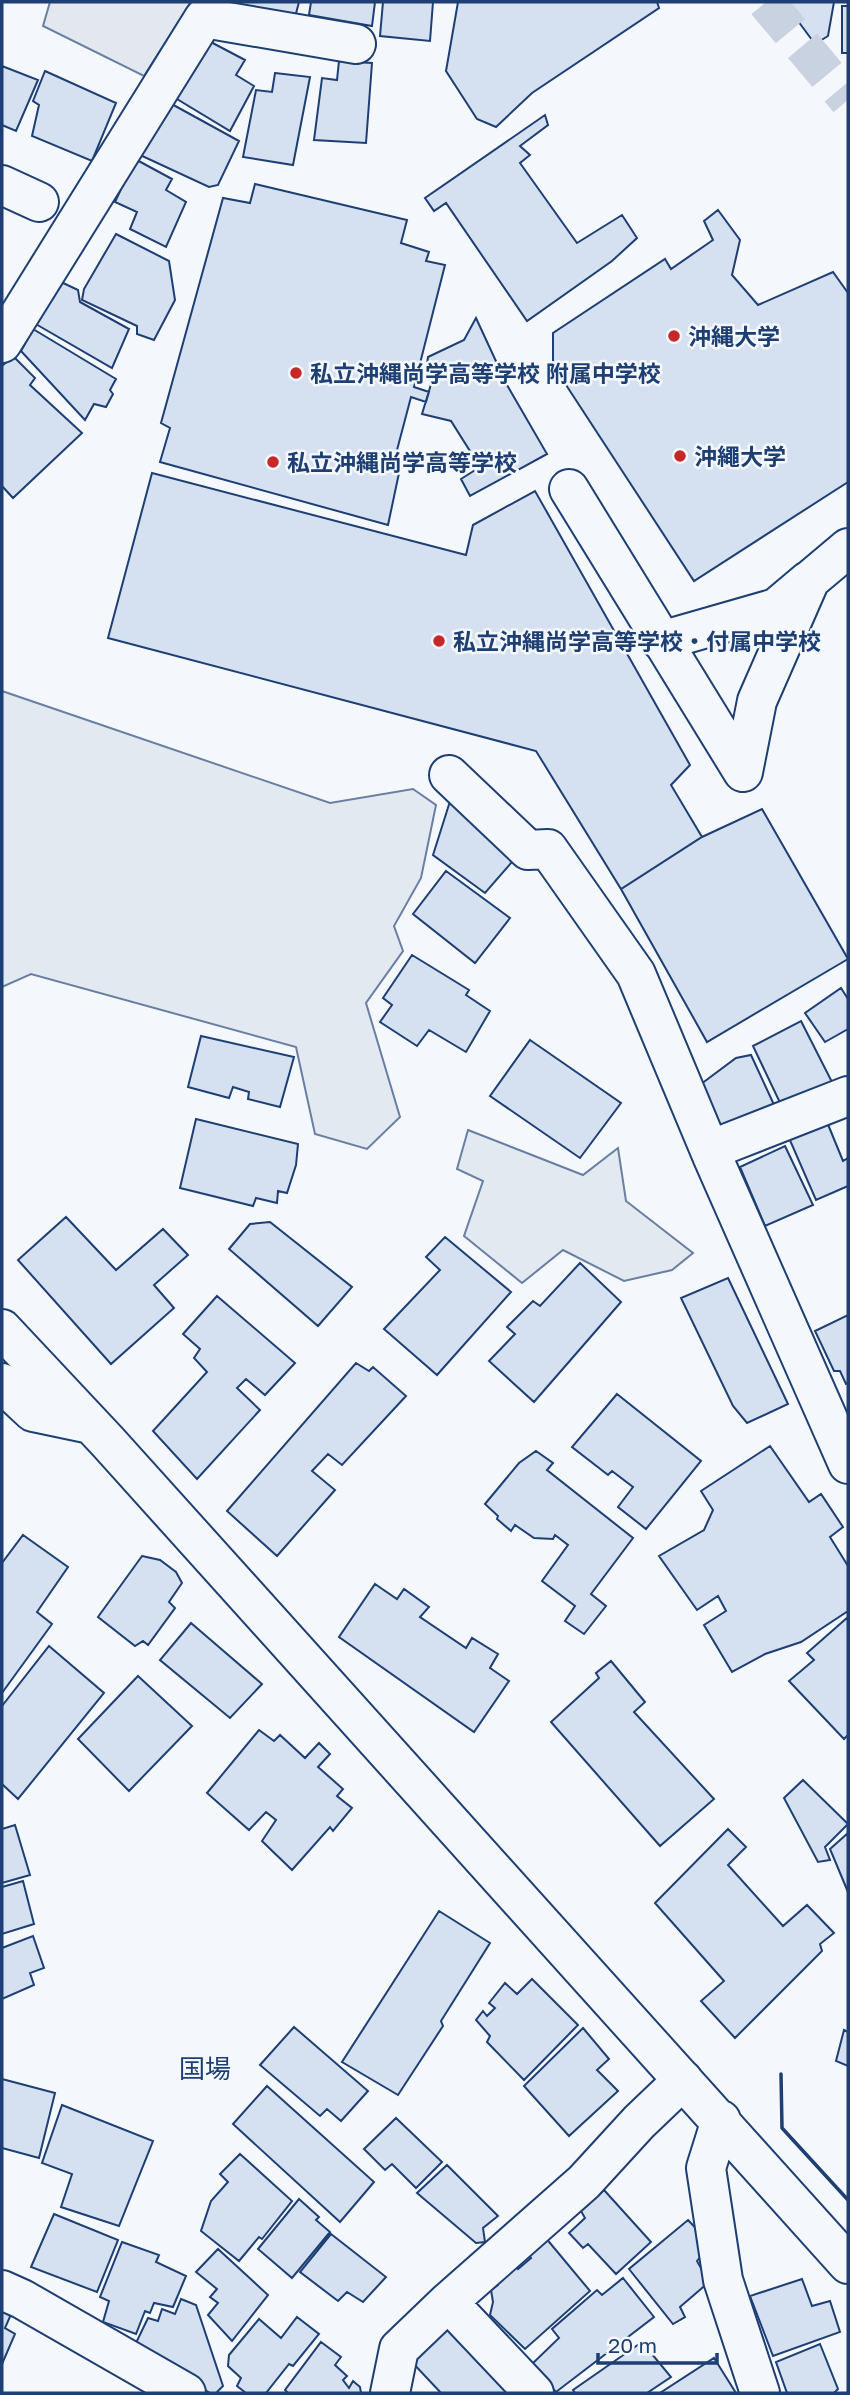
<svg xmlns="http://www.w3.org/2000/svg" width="850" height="2395" viewBox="0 0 850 2395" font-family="'Golos Text','Noto Sans JP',sans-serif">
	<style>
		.green { fill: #e3e9f0; stroke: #687fa3; stroke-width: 2 }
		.parking { fill: #e3e8f0; stroke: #687fa3; stroke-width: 2 }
		.building { fill: #d5e0f0; stroke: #1d3f73; stroke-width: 2 }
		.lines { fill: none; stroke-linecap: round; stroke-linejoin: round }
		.minor-tunnel { stroke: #c9d2e0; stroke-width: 38; stroke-dasharray: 38 19; stroke-linecap: butt }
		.minor-casing { stroke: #1d3f73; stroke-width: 42 }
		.minor { stroke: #f4f7fb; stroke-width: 38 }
		.wall { stroke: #1d3f73; stroke-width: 3.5 }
		.poi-dot { fill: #c62828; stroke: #f4f7fb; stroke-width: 2.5 }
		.labels { text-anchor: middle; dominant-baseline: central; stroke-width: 5; stroke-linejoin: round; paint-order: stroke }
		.poi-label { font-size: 23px; font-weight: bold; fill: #1d3f73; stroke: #f4f7fb; text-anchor: start }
		.quarter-label { font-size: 26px; fill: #1d3f73; stroke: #f4f7fb }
	</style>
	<rect width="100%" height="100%" fill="#f4f7fb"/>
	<path class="green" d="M2,691L330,803L413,789L436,805L421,878L394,926L403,951L366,1003L400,1117L367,1149L315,1134L296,1047L31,974L2,987Z
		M468,1130L583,1175L618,1148L626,1201L693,1253L672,1270L624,1281L563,1250L522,1283L464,1236L483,1181L457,1169Z"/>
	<path class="parking" d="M50,2H191L144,76L43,26Z"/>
	<path class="building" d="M229,2H299L294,21L237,16Z
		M311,2H375L372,26L309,15Z
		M383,2H433L430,41L380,36Z
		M458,2H657L659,8L532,93L496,127L477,119L446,71Z
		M784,2H834L828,36L815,44Z
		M842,6H848V53H842Z
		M207,40L245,60L236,75L254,86L230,131L172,96Z
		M339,61L372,63L366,143L314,140L322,78L337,80Z
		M2,66L38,80L16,131L2,125Z
		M45,71L116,103L92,161L32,136L39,105L33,101Z
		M275,73L310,77L293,165L243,157L256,90L272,92Z
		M168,102L239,141L218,185L209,187L140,155Z
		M545,115L548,125L520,146L530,155L520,163L577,243L622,215L637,238L612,261L527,321L446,203L434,211L425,198Z
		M135,159L172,179L166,190L186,202L166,247L130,229L137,212L115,202Z
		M255,184L407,220L401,243L429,252L426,261L445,265L414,387L429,392L426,402L411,397L392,469L399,473L388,525L160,462L170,428L161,423L223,198L250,203Z
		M718,210L740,240L732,275L758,305L833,272L848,293V482L694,581L553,365V333L665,259L671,269L713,240L704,221Z
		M116,234L169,261L175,300L154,340L137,334V326L82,300L84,289Z
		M61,282L78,290L80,302L129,329L112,368L34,323Z
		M476,318L507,385L547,454L470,496L461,479L480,467L451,421L422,414L432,381L426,371L428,357L464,340Z
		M33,329L116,379L110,390L113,394L106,407L94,404L85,420L21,351Z
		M13,356L35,378L30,385L82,433L13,498L2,486V366Z
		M152,473L466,555L473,525L535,491L690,765L671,785L702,837L621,889L536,751L108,638Z
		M452,795L518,855L485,893L433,855Z
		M762,809L848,959L707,1042L621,889L702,837Z
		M446,871L510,918L475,963L413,914Z
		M412,955L469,990L466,995L490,1011L466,1052L429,1030L417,1046L380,1022L392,1005L383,998Z
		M841,988L848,999V1029L825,1042L805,1013Z
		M801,1021L835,1088L783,1109L753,1046Z
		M201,1036L294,1057L280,1107L248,1099L249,1092L233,1087L229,1098L188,1087Z
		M530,1040L621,1103L580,1158L490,1096Z
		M751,1055L776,1109L716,1133L697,1087L736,1058Z
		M196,1119L298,1144L296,1165L287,1193L278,1191L277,1203L256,1198L253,1206L180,1188Z
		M827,1122L843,1161L848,1158V1186L816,1200L789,1138Z
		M785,1146L813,1205L765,1226L740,1167Z
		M66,1217L116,1270L163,1229L188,1255L154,1285L174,1308L111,1364L18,1260Z
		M270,1222L352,1287L318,1326L229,1249L250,1224Z
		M445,1237L511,1292L437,1375L384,1329L440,1270L426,1257Z
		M580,1263L621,1302L534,1402L489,1361L515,1334L507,1327L533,1301L540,1306Z
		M728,1278L788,1404L747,1423L733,1406L681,1298Z
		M217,1296L295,1363L265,1395L246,1379L237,1388L260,1410L197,1479L153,1431L207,1372L194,1358L200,1349L183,1334Z
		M848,1315V1383L846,1384L840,1371H834L815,1331Z
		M356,1363L369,1371L373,1367L406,1396L342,1465L328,1454L312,1471L335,1490L277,1556L227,1511Z
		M617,1394L701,1461L646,1529L618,1507L633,1487L612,1471L608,1475L572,1447Z
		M770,1446L809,1502L821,1494L843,1527L830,1537L848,1566V1611L801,1642L765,1654L732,1672L704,1625L726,1611L718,1596L697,1610L659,1556L704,1530L713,1510L701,1491Z
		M536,1451L553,1463L547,1470L633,1538L591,1594L606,1606L584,1634L565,1621L575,1606L542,1581L568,1545L555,1535L553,1539L534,1538L515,1525L511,1531L497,1519L498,1516L485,1504L519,1463Z
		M23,1535L68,1567L37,1612L52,1624L2,1693V1563Z
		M142,1556L160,1560L176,1572L182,1583L169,1602L175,1608L148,1645L143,1641L135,1646L98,1617Z
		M375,1584L397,1599L404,1589L429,1607L420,1617L466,1648L472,1638L498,1654L490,1668L509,1681L474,1732L339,1637Z
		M848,1617V1735L844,1739L789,1681L814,1660L807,1653Z
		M191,1623L262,1684L230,1718L160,1660Z
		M49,1646L104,1693L18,1799L2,1784V1706Z
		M611,1661L645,1702L634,1712L714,1799L660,1846L551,1722L599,1678L596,1673Z
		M138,1676L192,1726L129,1791L78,1739Z
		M259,1730L274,1741L280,1735L305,1758L319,1743L330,1754L318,1767L343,1789L337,1796L352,1808L333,1831L330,1827L292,1870L262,1841L276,1820L266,1812L249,1830L207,1793Z
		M803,1780L848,1824L825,1847L830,1860L818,1862L784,1798Z
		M15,1825L30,1875L2,1883V1829Z
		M728,1829L746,1847L728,1865L783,1926L807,1905L834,1933L820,1944L822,1951L735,2038L701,2001L724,1981L655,1903Z
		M848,1833V1892L830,1849Z
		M23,1881L34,1924L2,1934V1887Z
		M439,1911L490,1943L441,2021L443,2026L398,2095L342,2062Z
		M33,1936L44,1968L30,1973L34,1985L2,1999V1948Z
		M532,1979L578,2025L524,2080L487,2042L490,2036L476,2020L483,2011L487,2016L495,2008L489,2003L505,1983L517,1994Z
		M294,2027L368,2091L341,2121L327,2109L320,2116L260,2065Z
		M583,2028L609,2059L597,2070L618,2091L569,2136L524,2086Z
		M844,2030L848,2032V2066L836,2061Z
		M2,2079L55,2093L39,2158L2,2148Z
		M267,2086L374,2182L340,2222L233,2124Z
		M62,2105L153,2141L119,2226L61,2207L72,2174L42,2163Z
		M396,2118L442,2162L416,2188L392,2164L385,2170L364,2149Z
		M240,2154L292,2201L262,2239L259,2237L239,2261L201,2231L211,2201L228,2182L220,2174Z
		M447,2165L498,2216L483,2228L485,2242L476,2243L417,2193Z
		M604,2190L651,2242L616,2274L588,2244L583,2248L569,2233L585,2218L581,2211Z
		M299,2199L319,2217L316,2220L330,2232L292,2278L258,2249Z
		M54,2214L118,2240L97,2292L31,2267Z
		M688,2220L706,2239L705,2251L697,2261L709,2282L680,2307L685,2317L673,2324L629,2269Z
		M331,2234L386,2277L363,2302L347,2292L338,2301L300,2272Z
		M545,2237L590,2291L525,2349L490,2315L493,2302L491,2290L498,2285L497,2280L514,2264L518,2269L531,2258L528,2253Z
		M122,2242L159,2255L156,2262L186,2276L173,2307L154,2303L150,2313L145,2311L136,2334L103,2322L109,2301L100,2297Z
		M218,2249L268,2295L232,2341L208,2315L218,2303L210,2297L217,2289L196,2272Z
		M623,2278L654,2317L556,2392L531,2365L559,2338L552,2329L597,2290L602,2295Z
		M802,2279L812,2306L830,2301L840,2332L773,2356L750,2296Z
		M181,2299L196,2305L223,2386L216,2393H210L134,2347L148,2318L158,2321L162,2309L175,2314Z
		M2,2307L12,2312L5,2328L15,2334L2,2364Z
		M297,2317L319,2334L293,2366L289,2364L266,2393H246L237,2386L241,2378L228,2366L229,2355L259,2319L281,2338Z
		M449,2322L515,2393H441L410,2360Z
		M321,2342L341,2357L335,2365L347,2376L343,2380L349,2388L353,2381L360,2387L361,2393H288L285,2390Z
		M642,2342L671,2377L647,2393H575L573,2390Z
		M820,2344L838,2389L834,2393H787L776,2362Z
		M714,2358L736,2393H660Z"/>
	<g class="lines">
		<path class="minor-tunnel" d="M766,2L848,100"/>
		<g class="minor-casing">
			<path id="minor" d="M2,185L39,202
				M2,343L204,18L356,44
				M569,489L743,772L757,701L810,580L848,548
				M661,641L776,608L808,581
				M449,775L528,850L548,849L636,974L713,1158L848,1464
				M710,1150L848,1096
				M2,1329L108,1442L848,2264
				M2,1383L33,1412L90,1424
				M721,2120L706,2168L723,2280L760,2393
				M2,2290L22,2299L186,2393
				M448,2302L534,2393
				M390,2393L399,2349L448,2302L584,2182L639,2122L683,2080"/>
		</g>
		<use href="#minor" class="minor"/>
		<path class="wall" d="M781,2074L782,2128L848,2200"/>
	</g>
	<g class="poi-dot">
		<circle cx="674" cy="336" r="7"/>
		<circle cx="296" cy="373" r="7"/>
		<circle cx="680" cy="456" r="7"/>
		<circle cx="273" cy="462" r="7"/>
		<circle cx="439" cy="641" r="7"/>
	</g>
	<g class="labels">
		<g class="poi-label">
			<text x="688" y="336">沖縄大学</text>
			<text x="310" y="373">私立沖縄尚学高等学校 附属中学校</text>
			<text x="694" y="456">沖繩大学</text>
			<text x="287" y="462">私立沖縄尚学高等学校</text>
			<text x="453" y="641">私立沖縄尚学高等学校・付属中学校</text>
		</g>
		<g class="quarter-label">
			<text x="205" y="2068">国場</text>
		</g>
	</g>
	<rect width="850" height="2395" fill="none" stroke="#1d3f73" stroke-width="7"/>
	<path d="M598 2353v10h119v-10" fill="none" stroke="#1d3f73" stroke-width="3.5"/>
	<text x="608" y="2353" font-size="21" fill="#1d3f73" stroke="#f4f7fb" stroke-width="5" paint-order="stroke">20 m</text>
</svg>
